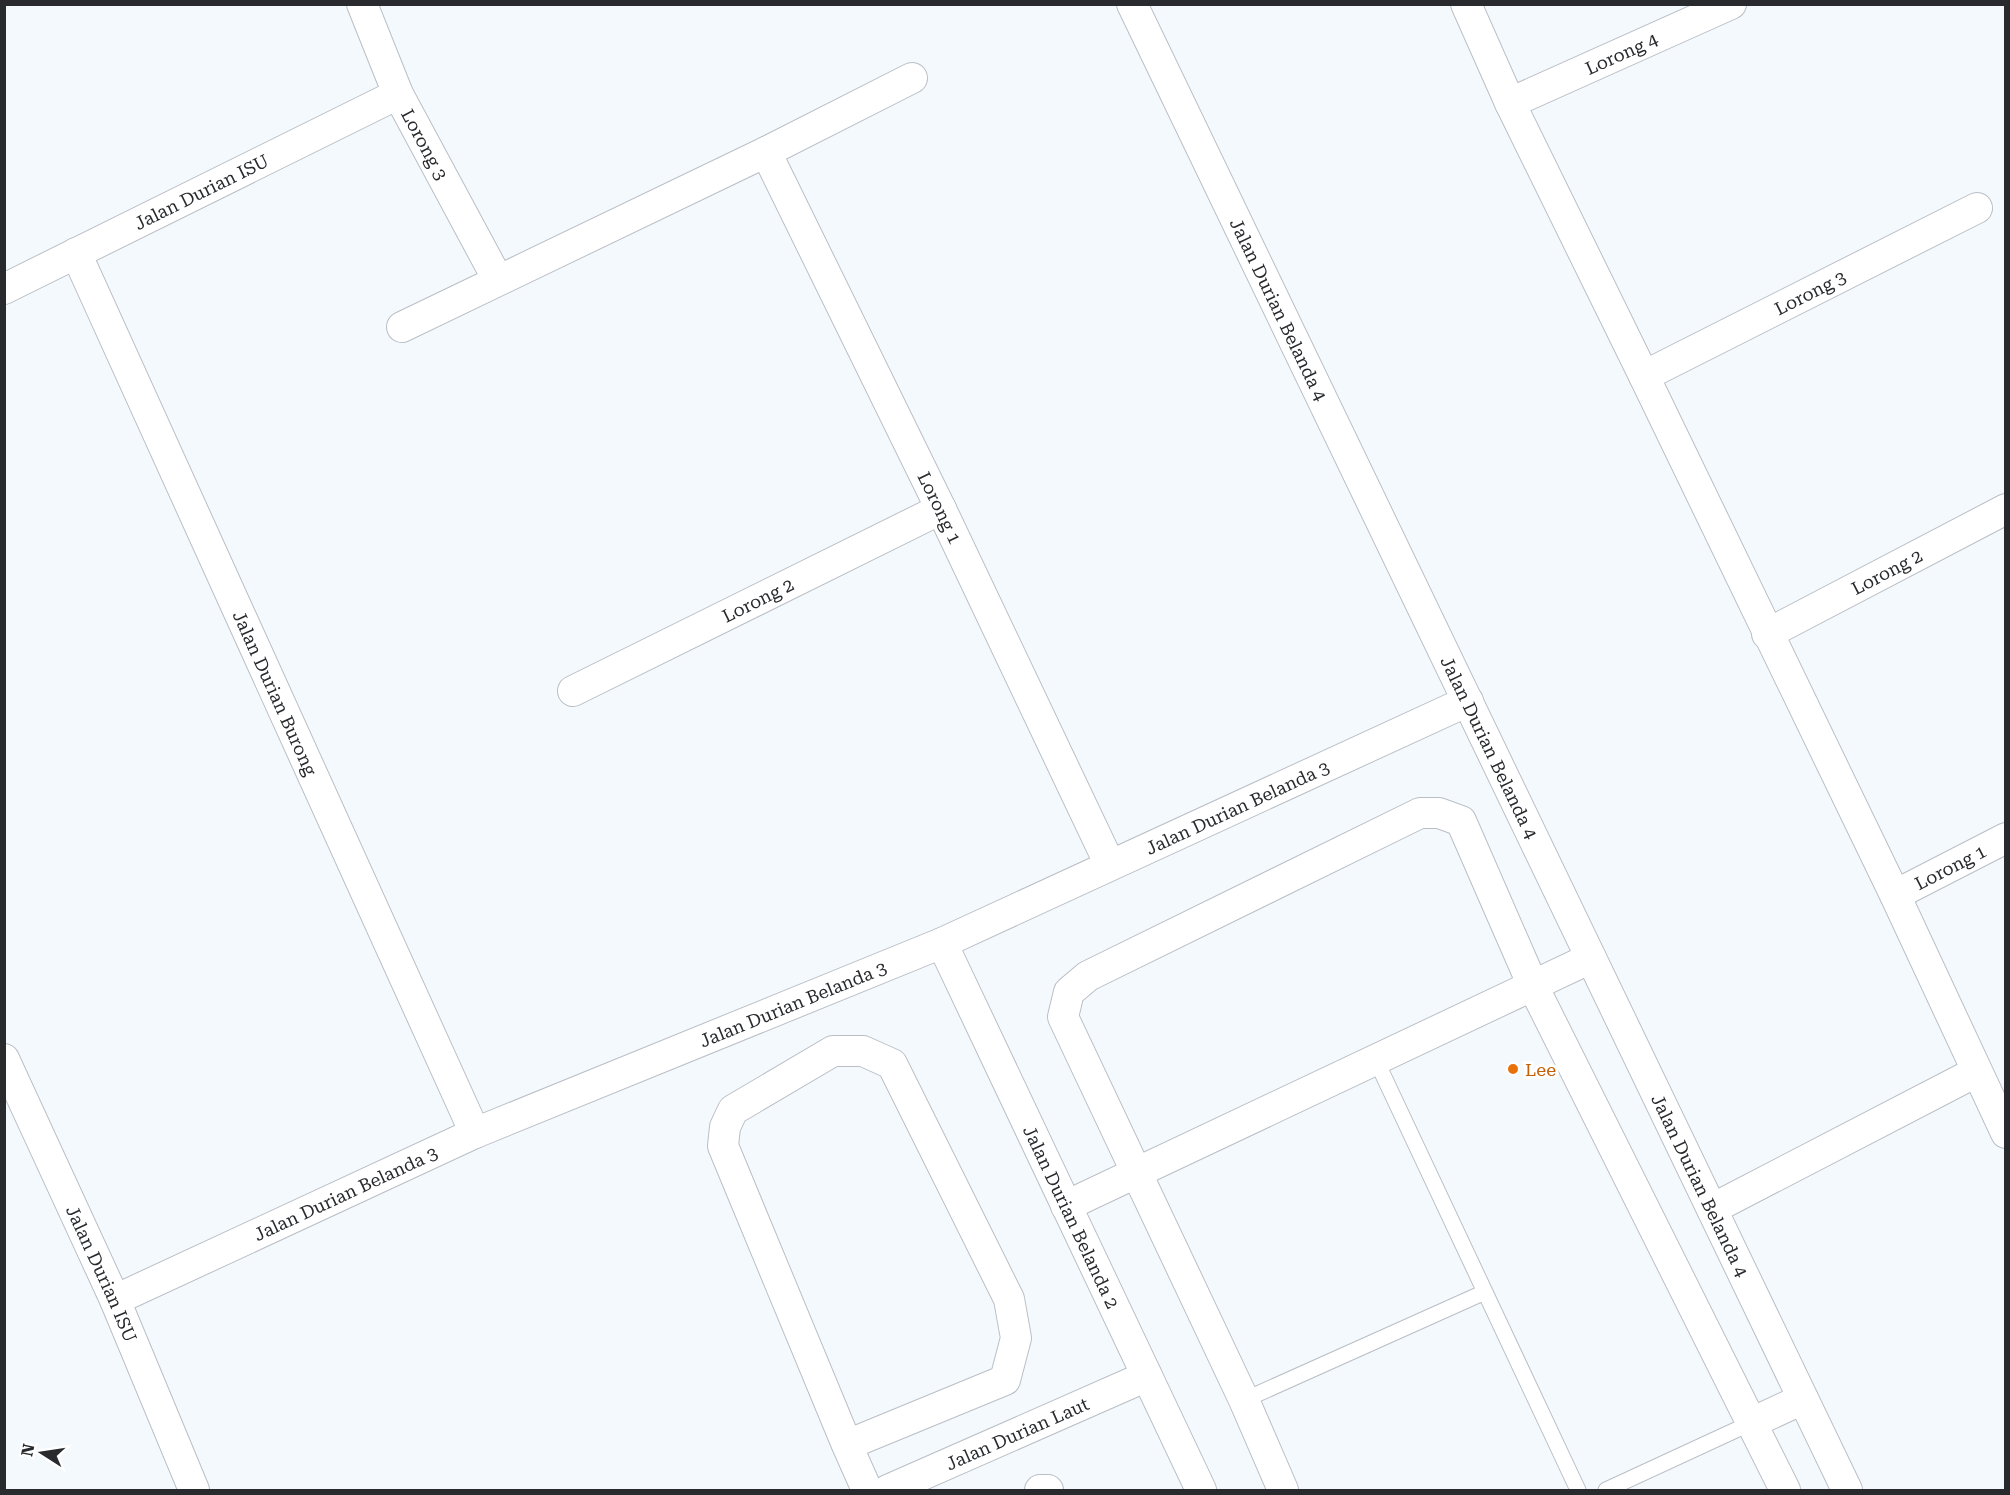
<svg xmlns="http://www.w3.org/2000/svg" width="2010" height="1495" viewBox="0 0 2010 1495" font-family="'Roboto Serif',serif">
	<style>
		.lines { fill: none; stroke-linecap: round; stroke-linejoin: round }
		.lane-casing { stroke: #babfc6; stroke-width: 17 }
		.street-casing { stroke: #babfc6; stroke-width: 32 }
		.lane { stroke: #fff; stroke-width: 15 }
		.street { stroke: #fff; stroke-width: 30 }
		.food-dot { fill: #e8710a; stroke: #fff; stroke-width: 2 }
		.labels { text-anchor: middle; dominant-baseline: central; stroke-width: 6; stroke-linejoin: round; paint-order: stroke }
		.street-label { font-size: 18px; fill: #282a2d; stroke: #fff }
		.food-label { font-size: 18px; fill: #c56008; stroke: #fff; text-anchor: start }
	</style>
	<rect width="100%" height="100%" fill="#f4f9fe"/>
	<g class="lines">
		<g class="lane-casing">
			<path id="lane" d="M1376,1060L1578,1490
				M1244,1400L1485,1292
				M1606,1490L1751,1423"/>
		</g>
		<g class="street-casing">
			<g id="street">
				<path id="s1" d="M362,4L398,94L498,280"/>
				<path id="s2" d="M1132,4L1847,1490"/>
				<path d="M1466,4L1510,103L1644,376L1895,895L2006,1133"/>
				<path id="s3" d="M1510,103L1731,4"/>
				<path id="s4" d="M766,152L941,509L1110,865"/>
				<path id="s5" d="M76,253L475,1133"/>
				<path id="s6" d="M4,289L398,94"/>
				<path d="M402,327L766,152L912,78"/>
				<path id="s7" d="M1644,376L1977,208"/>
				<path id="s8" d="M1767,634L2006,509"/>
				<path id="s9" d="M573,691L941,509"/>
				<path id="s10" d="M1895,895L2006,838"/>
				<path id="s11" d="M942,943L1201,1490"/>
				<path id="s12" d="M4,1059L115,1300L194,1490"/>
				<path d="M1066,1206L1591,958"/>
				<path d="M1712,1209L1976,1072"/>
				<path id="s13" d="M115,1300L475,1133L942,943L1468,701"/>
				<path d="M1751,1423L1803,1399"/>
				<path d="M847,1445L1005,1380L1016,1338L1009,1299L892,1064L863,1051H833L733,1110L725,1127L723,1146L847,1445L867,1490"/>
				<path id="s14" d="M888,1490L1147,1376"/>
				<path d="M1040,1490H1048"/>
				<path d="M1283,1490L1244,1400L1063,1017L1069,992L1088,976L1420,813H1439L1461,821L1533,986L1785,1490"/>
			</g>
		</g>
		<use href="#lane" class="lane"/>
		<use href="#street" class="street"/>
	</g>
	<circle class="food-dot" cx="1513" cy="1069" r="6"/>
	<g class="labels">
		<g class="street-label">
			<text stroke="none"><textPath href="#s3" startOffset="122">Lorong 4</textPath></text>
			<text stroke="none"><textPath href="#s1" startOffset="154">Lorong 3</textPath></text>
			<text stroke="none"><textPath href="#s6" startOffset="220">Jalan Durian ISU</textPath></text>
			<text stroke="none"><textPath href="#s7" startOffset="186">Lorong 3</textPath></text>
			<text stroke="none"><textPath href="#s2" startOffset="339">Jalan Durian Belanda 4</textPath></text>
			<text stroke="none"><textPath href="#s4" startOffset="396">Lorong 1</textPath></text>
			<text stroke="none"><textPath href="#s8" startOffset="135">Lorong 2</textPath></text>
			<text stroke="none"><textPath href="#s9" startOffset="206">Lorong 2</textPath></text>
			<text stroke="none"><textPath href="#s5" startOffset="483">Jalan Durian Burong</textPath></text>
			<text stroke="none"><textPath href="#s2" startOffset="825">Jalan Durian Belanda 4</textPath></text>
			<text stroke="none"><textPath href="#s13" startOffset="1226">Jalan Durian Belanda 3</textPath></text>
			<text stroke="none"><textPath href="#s10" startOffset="62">Lorong 1</textPath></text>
			<text stroke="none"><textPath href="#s13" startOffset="740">Jalan Durian Belanda 3</textPath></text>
			<text stroke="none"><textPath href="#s2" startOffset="1311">Jalan Durian Belanda 4</textPath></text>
			<text stroke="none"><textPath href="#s13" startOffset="254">Jalan Durian Belanda 3</textPath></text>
			<text stroke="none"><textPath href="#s11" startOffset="303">Jalan Durian Belanda 2</textPath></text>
			<text stroke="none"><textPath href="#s12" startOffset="236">Jalan Durian ISU</textPath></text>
			<text stroke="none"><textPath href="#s14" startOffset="141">Jalan Durian Laut</textPath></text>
		</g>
		<g class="food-label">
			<text x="1525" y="1069">Lee</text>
		</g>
	</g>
	<rect width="2010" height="1495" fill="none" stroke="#282a2d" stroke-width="12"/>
	<g transform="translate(42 1453) rotate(282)" stroke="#ffffff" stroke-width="4.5" paint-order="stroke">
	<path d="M0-4.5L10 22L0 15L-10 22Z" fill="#282a2d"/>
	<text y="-9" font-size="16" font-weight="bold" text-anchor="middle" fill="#282a2d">N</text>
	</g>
</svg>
